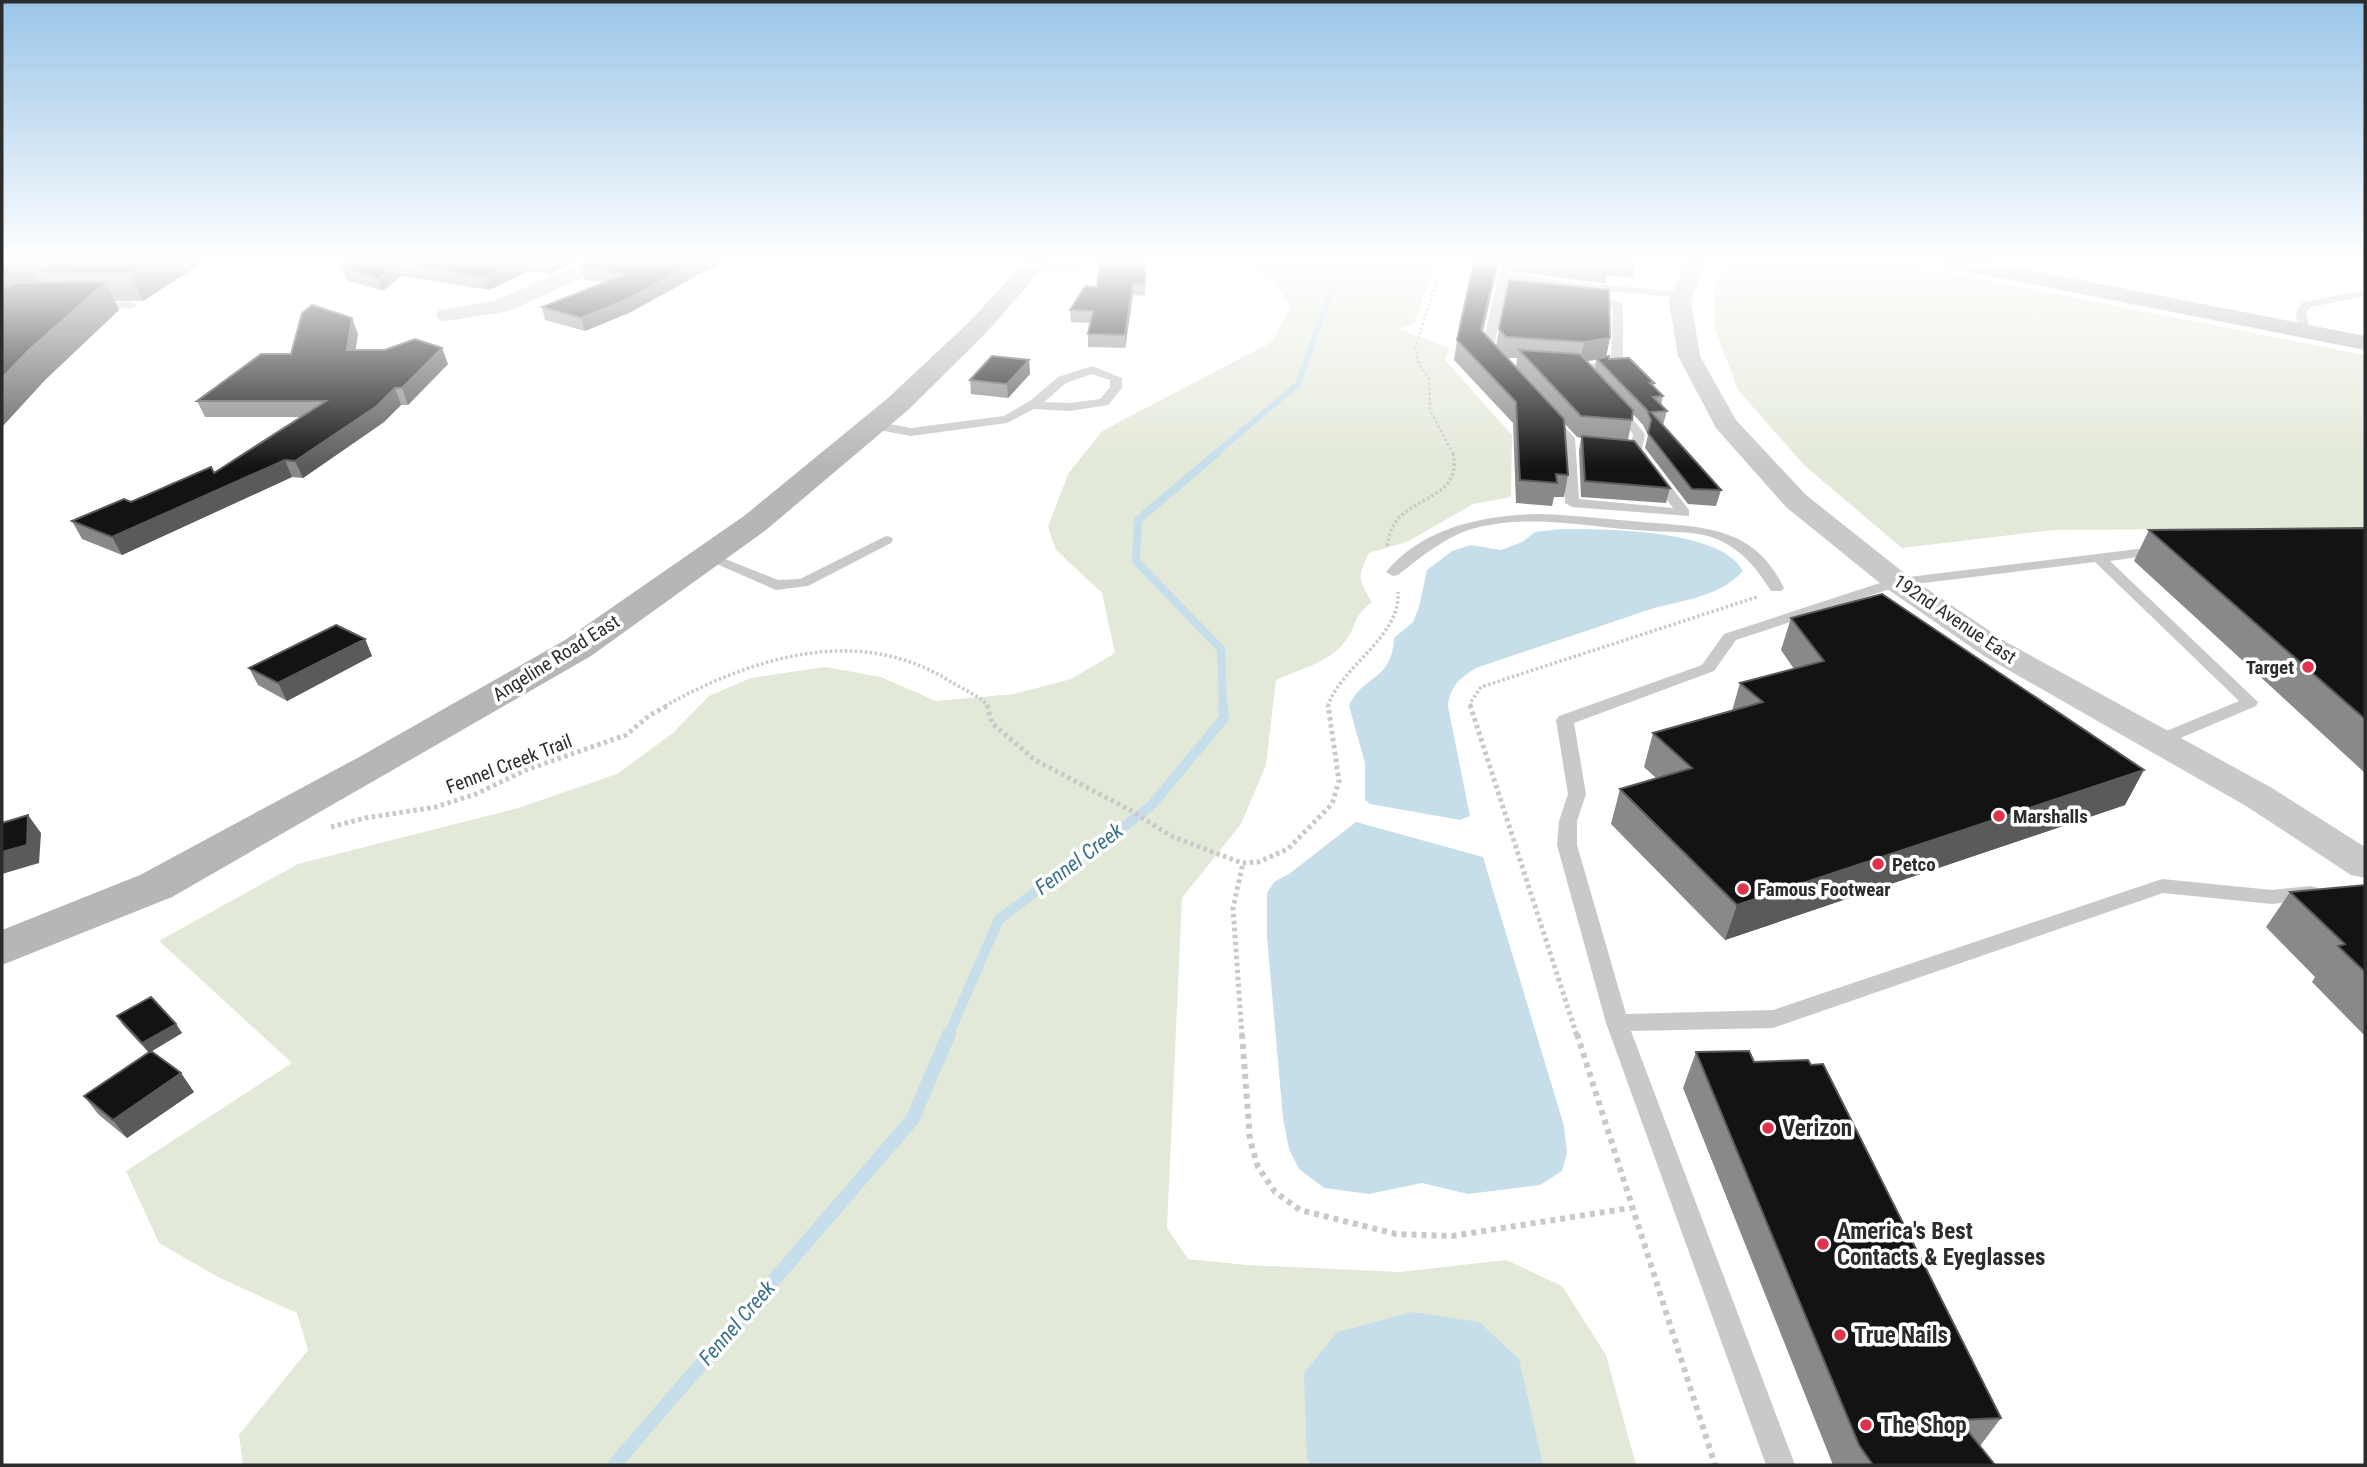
<svg xmlns="http://www.w3.org/2000/svg" width="2367" height="1467" viewBox="0 0 2367 1467" font-family="'Roboto Condensed',sans-serif">
	<style>
		.green { fill: #e3e9d9 }
		.water { fill: #c5dee9 }
		.lines { fill: none; stroke-linecap: round; stroke-linejoin: round }
		.stream-far3 { stroke: #c5dee9; stroke-width: 6 }
		.stream-far2 { stroke: #c5dee9; stroke-width: 8 }
		.stream-far1 { stroke: #c5dee9; stroke-width: 10 }
		.stream { stroke: #c5dee9; stroke-width: 14 }
		.path-far3 { stroke: #c9c9c9; stroke-width: 2.5; stroke-dasharray: 2.5 2.5; stroke-linecap: butt }
		.path-far2 { stroke: #c9c9c9; stroke-width: 3.5; stroke-dasharray: 2.5 2.5; stroke-linecap: butt }
		.path-far1 { stroke: #c9c9c9; stroke-width: 5; stroke-dasharray: 3.5 3.5; stroke-linecap: butt }
		.path { stroke: #c9c9c9; stroke-width: 6; stroke-dasharray: 5 5; stroke-linecap: butt }
		.lane { fill: #c9c9c9; fill-rule: evenodd }
		.street { fill: #c9c9c9; fill-rule: evenodd }
		.secondary { fill: #b6b6b6; fill-rule: evenodd }
		.wall { fill: #898989; fill-rule: evenodd }
		.shaded-wall { fill: #5a5a5a }
		.building { fill: #131313; stroke: #5a5a5a; stroke-width: 2 }
		.poi-dot { fill: #df324d; stroke: #fff; stroke-width: 2.5 }
		.labels { text-anchor: middle; dominant-baseline: central; stroke-width: 7; stroke-linejoin: round; paint-order: stroke }
		.street-label { font-size: 19px; fill: #2c2c2c; stroke: #fff }
		.poi-label { font-size: 19px; font-weight: bold; fill: #2c2c2c; stroke: #fff; text-anchor: start }
		.water-label { font-size: 21px; font-style: italic; fill: #3d738a; stroke: #fff }
		.near-poi-label { font-size: 23px; font-weight: bold; fill: #2c2c2c; stroke: #fff; text-anchor: start }
	</style>
	<rect width="100%" height="100%" fill="#fff"/>
	<path class="green" d="M1218,261H1436L1414,324L1399,329L1449,348L1445,360L1512,435L1511,497L1473,504L1409,541L1369,553C1357,578 1358,578 1372,602C1350,619 1358,626 1344,643C1329,662 1298,670 1276,680L1266,765L1241,824L1182,898L1167,1228L1188,1259L1247,1265L1399,1272L1506,1260L1562,1286L1606,1355L1636,1465H243L239,1435L308,1350L297,1313L218,1277L159,1243L126,1171L292,1063L159,941L298,864L518,808L617,774L673,733L709,696L751,678L825,667L881,677L936,701L1014,694L1071,679L1115,653L1102,593L1056,550L1048,527L1068,474L1102,431L1272,342L1290,306C1266,267 1260,271 1218,261Z
		M1728,261H1889L2365,355V528L2054,530L1902,548L1805,466L1738,390L1715,329V284Z"/>
	<path class="water" d="M1562,529C1603,529 1722,529 1743,571C1718,599 1678,600 1645,611C1589,630 1532,649 1476,668C1460,678 1450,686 1448,706L1470,816L1460,820L1370,804L1365,800V763L1349,706C1363,674 1392,682 1394,638L1413,622L1419,607L1427,570L1452,551L1471,545L1501,550L1522,542L1535,532Z
		M1356,822L1483,857L1564,1126L1567,1153L1562,1171L1540,1185L1468,1194L1422,1183L1369,1194L1324,1188L1299,1169L1289,1149L1283,1118L1267,937V893L1274,882L1289,874Z
		M1413,1312L1479,1322L1519,1359L1543,1465H1311L1307,1459L1304,1373L1337,1332Z"/>
	<g class="lines">
		<path class="stream-far3" d="M1215,454L1298,384L1342,261"/>
		<path class="stream-far2" d="M1217,453L1138,520L1136,561L1221,649L1223,706"/>
		<path class="stream-far1" d="M948,1036L999,919L1150,807L1224,718L1223,705"/>
		<path class="stream" d="M614,1465L912,1120L949,1034"/>
		<path class="path-far3" d="M1444,261L1415,348L1419,365L1429,378L1430,410L1453,454"/>
		<path class="path-far2" d="M1387,546C1389,536 1391,528 1397,520C1418,495 1462,496 1453,453
			M665,706C751,658 857,624 948,680C960,688 979,695 988,706
			M1328,706C1340,667 1401,637 1398,592
			M1471,706L1470,703L1481,687L1757,597"/>
		<path class="path-far1" d="M987,705L992,723L1035,760L1130,810L1171,836L1242,863L1258,862L1288,849L1332,804L1339,781L1328,705
			M1470,705L1577,1036
			M331,827L365,818L436,807L476,794L526,770L626,735L650,715L669,705
			M1242,1036L1233,908L1243,863"/>
		<path class="path" d="M1242,1034L1250,1140L1258,1167L1275,1192L1300,1210L1396,1234L1452,1236L1630,1208
			M1577,1034L1715,1465"/>
		<path class="lane" d="M1078,261H1090L1077,270H1033L1028,267L1033,264H1075Z
			M1502,261H1512L1509,273L1569,282L1683,292L1688,295L1683,298L1569,288L1508,279L1506,289L1530,292L1535,295L1530,298L1505,296L1493,351L1498,359L1492,362L1488,361L1481,351Z
			M2365,290V296L2311,307L2306,312L2310,331L2304,334L2298,331L2296,312L2303,302Z
			M1586,298L1618,301L1623,304V363L1589,371L1593,376L1587,380L1576,371V367L1611,360L1613,307L1582,303L1581,301Z
			M94,302H132L137,305L132,308L90,307V303Z
			M1092,366L1122,378V388L1108,405L1070,411L1034,409L1007,423L911,436L873,429L867,425L873,421L911,428L1004,416L1031,400L1058,377ZM1092,374L1110,380V387L1100,399L1070,403L1044,402L1066,383Z
			M1616,403L1620,404L1645,434L1642,449L1689,510V516L1572,507L1565,503L1563,439L1542,416L1548,412L1552,413L1575,438L1579,499L1673,508L1630,449L1633,434L1610,407Z
			M1539,514C1573,515 1607,519 1642,522C1701,527 1754,525 1784,588L1781,591H1771C1757,569 1744,552 1719,540C1697,530 1673,533 1650,531C1593,528 1532,513 1475,528C1446,536 1421,557 1398,575L1393,576L1386,572C1423,527 1484,515 1539,514Z
			M886,536L891,537L893,540L891,543L808,586L776,590L701,557L703,554H713L778,580L800,579Z
			M2162,546L2169,550L2167,553L2110,561L2258,702L2256,706L2164,745L2158,746L2149,741L2152,737L2239,701L2095,562L1899,586L1736,640L1714,671L1574,723L1586,794L1577,821V845L1626,1014L1773,1010L2162,879L2272,890L2311,886L2318,888L2321,893L2318,898L2272,904L2163,893L1773,1028L1631,1031L1795,1465H1766L1606,1023L1557,845L1559,821L1568,794L1556,720L1559,716L1702,665L1724,634L1892,579Z"/>
		<path class="street" d="M587,261H614L611,265L509,311L447,321L439,320L436,315L439,310L447,309L496,300Z
			M1686,261H1706L1691,301L1700,356L1736,420L1806,495L1908,576L2006,642L2272,788L2365,847V878L2351,875L2246,806L1984,656L1886,588L1786,507L1716,428L1678,356L1669,301Z"/>
		<path class="secondary" d="M1026,261H1049L986,333L908,410L766,530L591,656L172,897L2,965V930L140,875L361,756L565,640L744,516L888,398L968,323Z
			M1939,261H1984L2365,336V350L1950,268L1942,266Z"/>
	</g>
	<path class="wall" d="M2,261H205L143,301H115L119,310L46,379Z
		M351,261H580L549,274L529,271L489,290L401,276L383,291L346,280L341,267Z
		M595,261H726L714,270L709,269L631,312L585,331L545,320L542,307L604,282L585,280L582,267Z
		M1146,261L1145,296L1133,295L1125,348L1088,347V334L1090,323L1071,322L1070,310L1097,287Z
		M1499,261L1483,332L1496,346L1509,280L1609,359L1654,383L1653,386L1663,396L1661,405L1667,411L1663,425L1721,490L1716,506L1688,504L1645,448L1648,435L1643,425L1633,414L1628,440L1670,488L1666,503L1581,497L1579,451L1581,438L1577,437L1565,424L1568,475L1564,497H1554L1552,506L1516,503L1513,423L1454,360L1457,340ZM1507,358H1517L1516,367ZM1596,360L1595,370L1587,361Z
		M1514,261H1636L1633,278L1607,276L1605,283L1569,279L1512,271Z
		M358,334L355,350L448,364L408,405H401L384,422L303,478L292,477L122,555L82,539L72,521L214,473L300,417H205L197,401L291,354Z
		M1029,360L1030,374L1008,398L971,394L970,380Z
		M2365,528V773L2134,561L2149,530Z
		M1791,618L2125,805L1725,940L1611,824L1620,789L1656,778L1644,767L1653,733L1732,711L1740,683L1794,669L1781,650Z
		M365,639L372,656L287,701L258,685L249,668Z
		M2365,885V1036L2312,982L2315,977L2266,927L2290,892Z
		M117,1016L176,1024L182,1033L151,1051L194,1092L127,1138L98,1114L84,1096L149,1053L123,1025Z
		M1696,1052L1754,1062L2001,1418L1980,1446L1995,1465H1833L1683,1088Z"/>
	<path class="shaded-wall" d="M2,261H89L34,272L43,288L2,312Z
		M150,261H205L143,301L130,273Z
		M520,261H526L529,271L489,290L485,277Z
		M547,261H580L549,274L546,262Z
		M698,261H708L709,269L631,312L585,331L581,318Z
		M712,261H726L714,270Z
		M1498,261H1499L1478,350L1481,330Z
		M397,263L401,276L383,291L378,279Z
		M106,282L119,310L46,379L2,427V378L30,349Z
		M1133,283V295L1125,348V335Z
		M352,318L358,334L353,366L347,350Z
		M1610,338L1606,358L1580,362L1584,342Z
		M442,348L448,364L408,405L402,388Z
		M1029,360L1030,374L1008,398L1007,384Z
		M395,388L401,405L384,422L303,478L295,461Z
		M285,460L292,477L122,555L112,537Z
		M365,639L372,656L287,701L278,683Z
		M2144,770L2125,805L1725,940L1737,905Z
		M28,815L41,833L39,863L2,874V852Z
		M176,1024L182,1033L149,1053L142,1043Z
		M181,1073L194,1092L127,1138L113,1120Z"/>
	<path class="building" d="M2,261H28L2,276Z
		M52,261H150L130,273L34,272Z
		M351,261H520L485,277L397,263L378,279L341,267Z
		M595,261H698L628,299L581,318L542,307L626,274L582,267Z
		M1100,261H1145V284L1133,283L1125,335L1088,334L1093,311L1070,310L1085,286L1097,287Z
		M1474,261H1498L1481,330L1564,419L1568,475L1556,474L1557,483L1520,480L1516,402L1457,340Z
		M1575,261H1609V264Z
		M1509,280L1609,290L1610,338L1584,342L1506,337L1499,329Z
		M106,282L30,349L2,378V289L14,283Z
		M312,305L352,318L347,350H385L415,339L442,348L402,388H395L377,406L295,461L285,460L112,537L72,521L124,499L131,502L211,467L214,473L326,401H197L261,354H291L302,313Z
		M1519,350L1580,354L1633,410L1632,420L1581,416Z
		M992,356L1029,360L1007,384L970,380Z
		M1609,356V359L1629,358L1654,383H1650L1663,396L1653,397L1667,411L1651,412L1721,490L1692,489L1648,433L1651,420L1647,410L1597,359Z
		M1582,436L1634,441L1670,488L1585,481Z
		M2365,528V719L2149,530Z
		M1882,594L2144,770L1737,905L1620,789L1692,768L1653,733L1763,702L1740,683L1824,661L1791,618Z
		M336,625L365,639L278,683L249,668Z
		M28,815L27,845L2,852V823Z
		M2365,885V972L2338,946L2345,944L2290,892Z
		M151,997L176,1024L142,1043L117,1016Z
		M151,1051L181,1073L113,1120L84,1096Z
		M1749,1051L1754,1062L1808,1060L1811,1065L1823,1064L2001,1418L1959,1420L1995,1465H1873L1859,1445L1696,1052Z"/>
	<linearGradient id="sky" x2="0" y2="1"><stop stop-color="#9ac5e8"/><stop offset="0.56" stop-color="#fff"/><stop offset="1" stop-color="#fff" stop-opacity="0"/></linearGradient>
	<rect width="2367" height="467" fill="url(#sky)"/>
	<g class="poi-dot">
		<circle cx="2308" cy="667" r="7"/>
		<circle cx="1999" cy="816" r="7"/>
		<circle cx="1878" cy="864" r="7"/>
		<circle cx="1743" cy="889" r="7"/>
		<circle cx="1768" cy="1128" r="7"/>
		<circle cx="1823" cy="1244" r="7"/>
		<circle cx="1840" cy="1335" r="7"/>
		<circle cx="1866" cy="1425" r="7"/>
	</g>
	<g class="labels">
		<g class="street-label">
			<text transform="translate(1955 619) rotate(34)">192nd Avenue East</text>
			<text transform="translate(556 658) rotate(-32)">Angeline Road East</text>
			<text transform="translate(509 764) rotate(-21)">Fennel Creek Trail</text>
		</g>
		<g class="poi-label">
			<text x="2294" y="667" text-anchor="end">Target</text>
			<text x="2013" y="816">Marshalls</text>
			<text x="1892" y="864">Petco</text>
			<text x="1757" y="889">Famous Footwear</text>
		</g>
		<g class="water-label">
			<text transform="translate(1079 859) rotate(-37)">Fennel Creek</text>
			<text transform="translate(737 1323) rotate(-49)">Fennel Creek</text>
		</g>
		<g class="near-poi-label">
			<text x="1782" y="1128">Verizon</text>
			<text x="1837" y="1231">America's Best<tspan x="1837" dy="26">Contacts &amp; Eyeglasses</tspan></text>
			<text x="1854" y="1335">True Nails</text>
			<text x="1880" y="1425">The Shop</text>
		</g>
	</g>
	<rect width="2367" height="1467" fill="none" stroke="#2c2c2c" stroke-width="7"/>
</svg>
